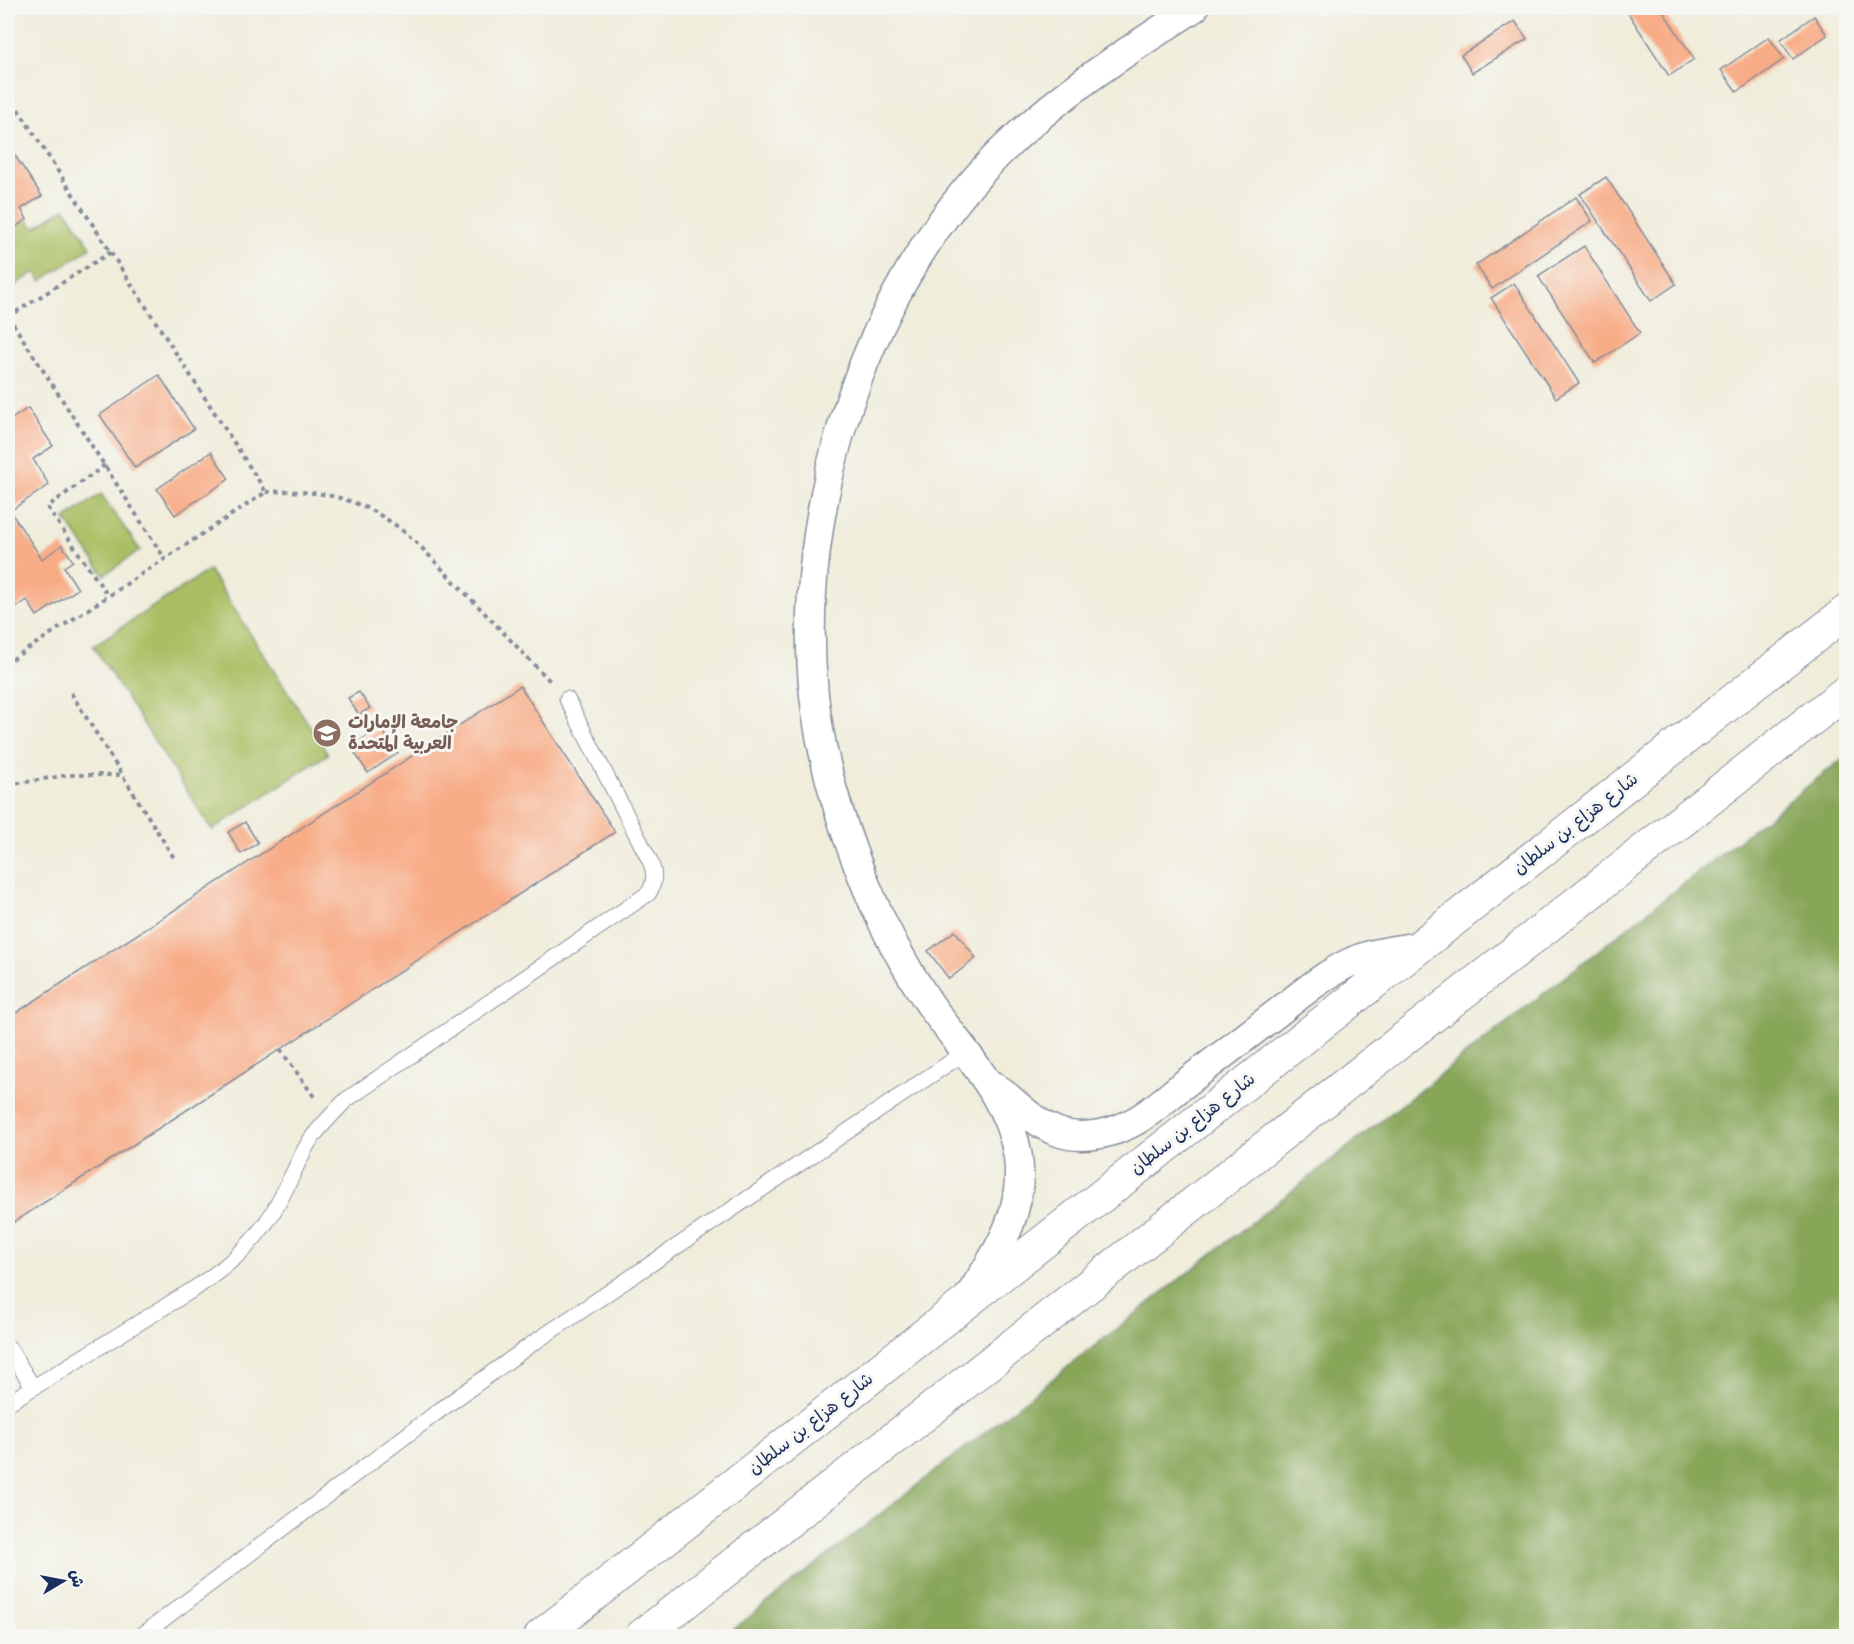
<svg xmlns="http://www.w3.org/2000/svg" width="1854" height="1644" viewBox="0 0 1854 1644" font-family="Mynerve,'Playpen Sans Arabic',sans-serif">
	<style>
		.green { fill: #aabf63; stroke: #627760; stroke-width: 1.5 }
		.forest { fill: #87a659; stroke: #516a5c; stroke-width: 1.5 }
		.building { fill: #f8ac86 }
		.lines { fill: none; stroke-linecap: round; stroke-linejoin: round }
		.lane-casing { stroke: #868e9c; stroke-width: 17 }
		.street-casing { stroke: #868e9c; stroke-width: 31 }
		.primary-casing { stroke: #868e9c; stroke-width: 35 }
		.path { stroke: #868e9c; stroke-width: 4; stroke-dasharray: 4.5 4.5; stroke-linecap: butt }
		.lane { stroke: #fff; stroke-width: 15 }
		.street { stroke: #fff; stroke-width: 28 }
		.primary { stroke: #fff; stroke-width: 33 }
		.labels { text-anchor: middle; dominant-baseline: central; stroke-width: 6; stroke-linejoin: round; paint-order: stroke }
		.education-label { font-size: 18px; font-weight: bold; fill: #785e54; stroke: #f6f6f2; text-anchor: start }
		.street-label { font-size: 18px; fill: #1b2f5e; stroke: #f6f6f2 }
	</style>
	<rect width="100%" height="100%" fill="#f6f6f2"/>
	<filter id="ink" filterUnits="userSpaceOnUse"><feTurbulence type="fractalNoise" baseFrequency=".0167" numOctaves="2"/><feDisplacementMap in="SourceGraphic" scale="12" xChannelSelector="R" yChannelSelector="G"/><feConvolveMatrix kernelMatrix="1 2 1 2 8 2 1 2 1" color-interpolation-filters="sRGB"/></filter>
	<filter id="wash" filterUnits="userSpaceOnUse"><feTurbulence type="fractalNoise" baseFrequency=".008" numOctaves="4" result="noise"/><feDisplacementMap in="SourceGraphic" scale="24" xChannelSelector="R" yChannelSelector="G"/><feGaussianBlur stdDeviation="1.35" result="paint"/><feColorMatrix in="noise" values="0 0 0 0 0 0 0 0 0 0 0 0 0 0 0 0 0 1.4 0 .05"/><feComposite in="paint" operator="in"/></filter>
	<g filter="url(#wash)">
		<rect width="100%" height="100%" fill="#f0eddb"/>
		<path class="green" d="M65,208L91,247L41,281L35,272L8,290V232L27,219L34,228Z
			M101,494L140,550L104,575L65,519Z
			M209,570L328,754L212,830L93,646Z"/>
		<path class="forest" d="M1846,756V1636H725Z"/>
		<g id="blocks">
			<path class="building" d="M1625,8H1661L1694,59L1669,76Z
				M1814,16L1827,35L1793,59L1780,40Z
				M1515,21L1527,39L1472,73L1461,55Z
				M1769,37L1784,59L1737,92L1721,70Z
				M14,154L42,196L21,209L27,219L8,232V158Z
				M1606,177L1676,284L1651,301L1580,194Z
				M1576,197L1592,221L1492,289L1476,265Z
				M1584,246L1640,333L1595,363L1538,276Z
				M1514,283L1579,383L1556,398L1491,298Z
				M159,375L194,429L135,468L100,415Z
				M28,408L53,446L33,459L49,485L10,511L42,559L62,545L73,561L64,567L78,589L37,616L27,600L8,614V417L10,420Z
				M211,452L229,479L175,515L157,489Z
				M520,686L615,832L8,1226V1018Z
				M359,692L370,708L359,715L348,698Z
				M380,727L398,753L368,773L351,747Z
				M245,822L258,843L241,854L228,832Z
				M955,931L976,958L949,979L928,951Z"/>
		</g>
	</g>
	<g filter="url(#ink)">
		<use href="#blocks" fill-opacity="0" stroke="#868e9c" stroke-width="1.5"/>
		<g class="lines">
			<g class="lane-casing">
				<path id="lane" d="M8,1347L33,1387
					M8,1403L197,1287C223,1269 247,1250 265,1224C284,1199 293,1169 309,1142C319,1127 334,1113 346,1100L649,893C655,881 655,873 650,861L567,699
					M141,1636L436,1413L529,1346L964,1053"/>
			</g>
			<g class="street-casing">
				<path id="street" d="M994,1086C1015,1101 1035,1125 1061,1133C1080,1139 1105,1135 1123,1127C1145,1118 1164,1100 1183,1085C1214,1061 1246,1037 1277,1013C1301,994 1325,974 1353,961C1374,952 1397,950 1419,946
					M970,1295C998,1250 1025,1213 1018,1157C1009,1096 962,1051 929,1003C904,966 882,925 865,883C841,825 821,759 814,695C795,514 861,301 986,167C1048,101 1118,57 1194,8"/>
			</g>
			<g class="primary-casing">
				<path id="primary" d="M541,1636L1846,612
					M642,1636L1846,692"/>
			</g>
			<path class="path" d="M8,94L266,492L8,662
				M8,316L165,559
				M8,317L111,252
				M105,465L47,507L108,596
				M266,492C329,488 374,502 420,546L550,681
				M71,693L174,858
				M8,785L68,775H122
				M280,1049L315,1098"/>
			<use href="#lane" class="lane"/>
			<use href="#street" class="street"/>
			<use href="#primary" class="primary"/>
		</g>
	</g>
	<defs>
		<g id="university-disc" transform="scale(1.5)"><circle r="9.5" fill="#8d6e63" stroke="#f6f6f2"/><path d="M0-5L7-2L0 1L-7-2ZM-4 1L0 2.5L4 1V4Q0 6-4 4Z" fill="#fff"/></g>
	</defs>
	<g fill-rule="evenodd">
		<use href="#university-disc" x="327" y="733"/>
	</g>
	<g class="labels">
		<g class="education-label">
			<text x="348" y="723">جامعة الإمارات<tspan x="348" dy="21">العربية المتحدة</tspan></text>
		</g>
		<g class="street-label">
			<text transform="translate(1576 824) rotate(-38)">شارع هزاع بن سلطان</text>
			<text transform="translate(1193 1124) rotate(-38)">شارع هزاع بن سلطان</text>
			<text transform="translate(811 1424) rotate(-38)">شارع هزاع بن سلطان</text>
		</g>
	</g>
	<rect width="1854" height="1644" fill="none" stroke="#f6f6f2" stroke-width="30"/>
	<g transform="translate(63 1581) rotate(80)" stroke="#f6f6f2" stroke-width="4.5" paint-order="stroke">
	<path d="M0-4.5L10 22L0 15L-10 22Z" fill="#1b2f5e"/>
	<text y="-9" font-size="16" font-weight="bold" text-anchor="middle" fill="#1b2f5e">ش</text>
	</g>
</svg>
